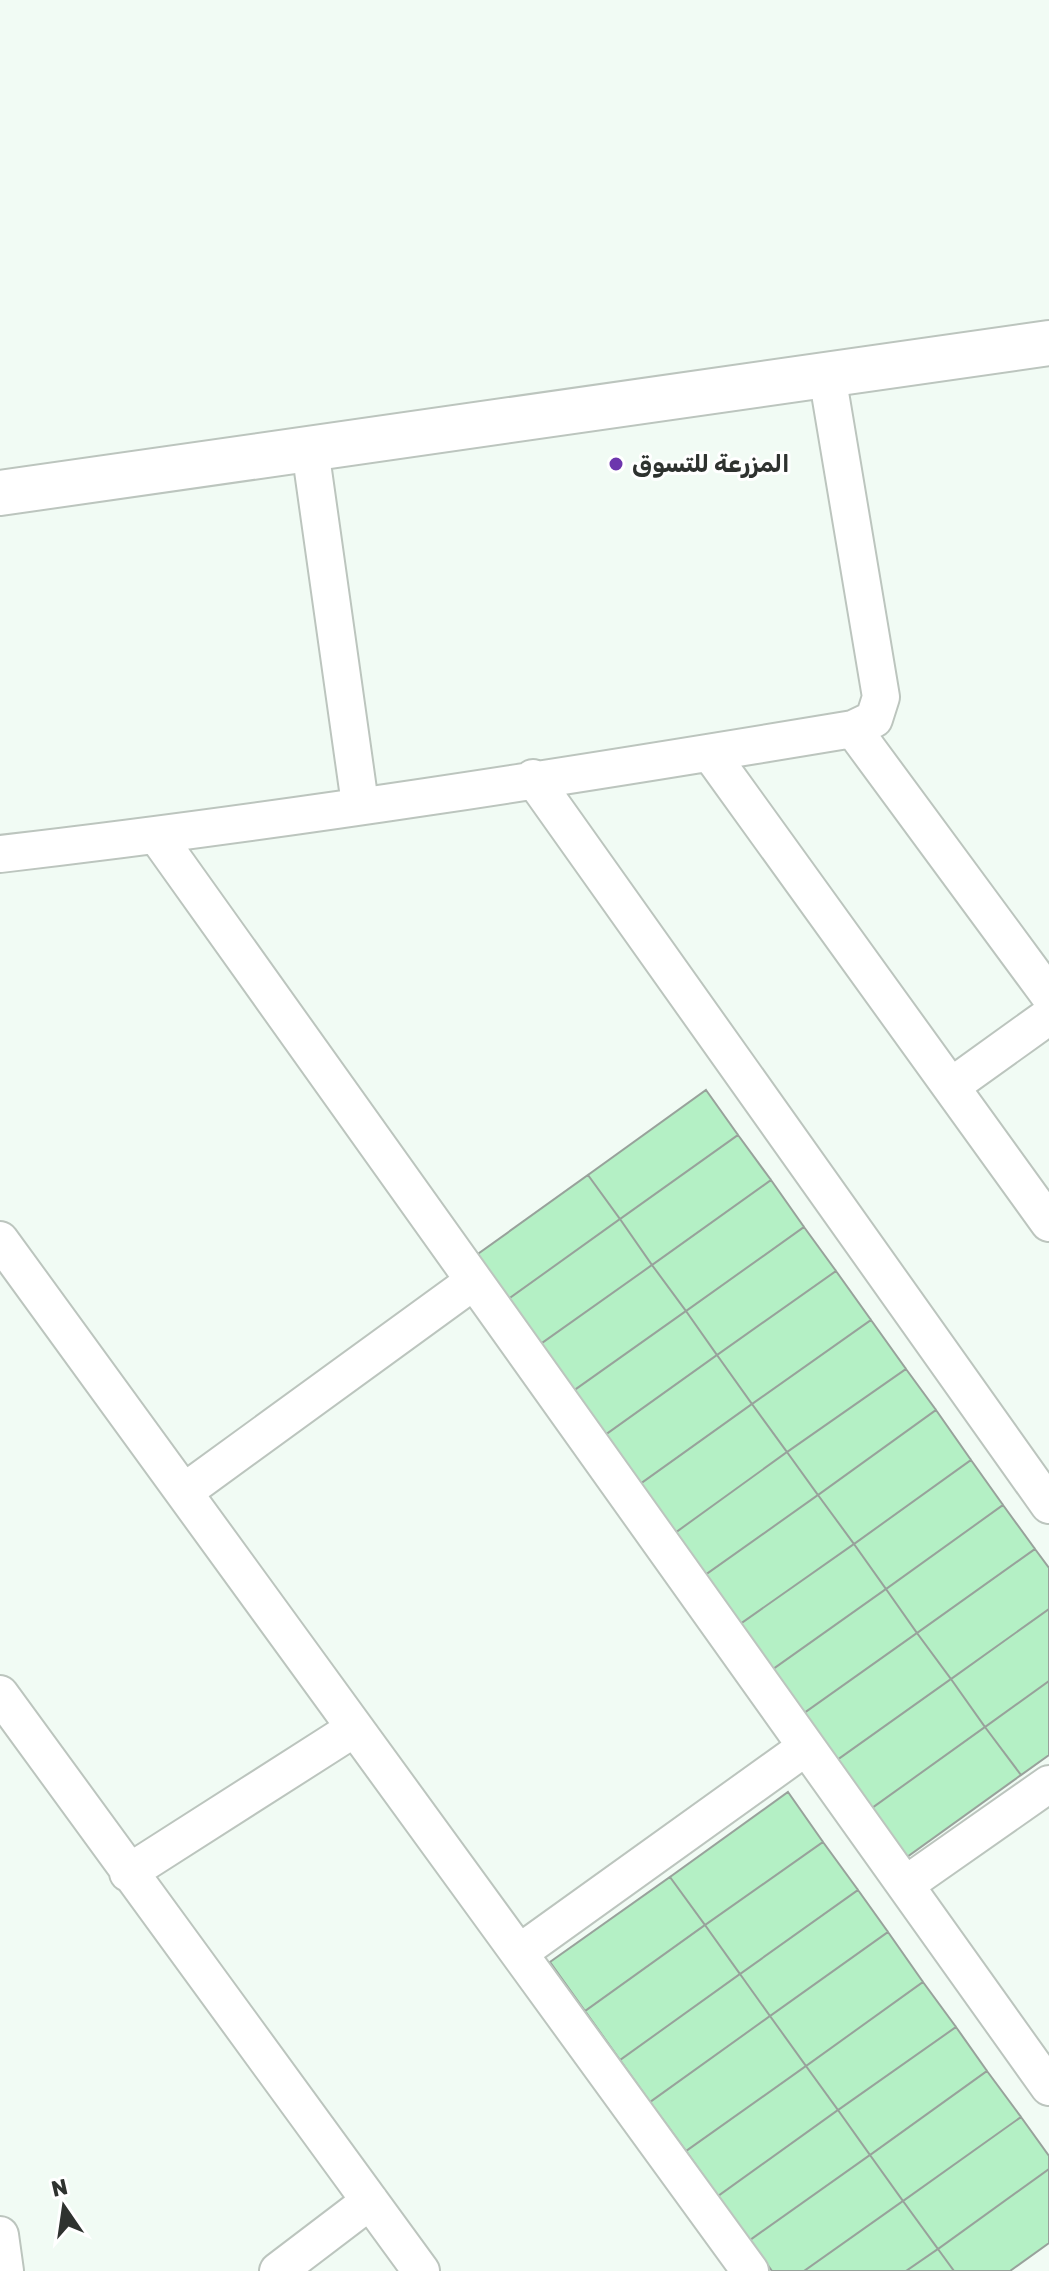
<svg xmlns="http://www.w3.org/2000/svg" width="1049" height="2271" viewBox="0 0 1049 2271" font-family="Rubik,'Noto Sans Arabic',sans-serif">
	<style>
		.building { fill: #b4f0c5; stroke: #98a29b; stroke-width: 2 }
		.lines { fill: none; stroke-linecap: round; stroke-linejoin: round }
		.minor-casing { stroke: #bcc5be; stroke-width: 40 }
		.tertiary-casing { stroke: #bcc5be; stroke-width: 48 }
		.minor { stroke: #fff; stroke-width: 36 }
		.tertiary { stroke: #fff; stroke-width: 44 }
		.poi-dot { fill: #6c36ad; stroke: #fff; stroke-width: 3 }
		.labels { text-anchor: middle; dominant-baseline: central; stroke-width: 6; stroke-linejoin: round; paint-order: stroke }
		.poi-label { font-size: 24px; font-weight: bold; fill: #2e322f; stroke: #fff; text-anchor: start }
	</style>
	<rect width="100%" height="100%" fill="#f1fbf4"/>
	<path class="building" d="M706,1090L738,1135L620,1219L588,1175Z
		M738,1135L771,1180L652,1265L620,1219Z
		M588,1175L620,1219L500,1305L468,1261Z
		M771,1180L804,1227L686,1311L652,1265Z
		M620,1219L652,1265L532,1350L500,1305Z
		M804,1227L836,1271L717,1355L686,1311Z
		M652,1265L686,1311L566,1396L532,1350Z
		M836,1271L871,1320L752,1404L717,1355Z
		M686,1311L717,1355L598,1440L566,1396Z
		M871,1320L906,1369L787,1452L752,1404Z
		M717,1355L752,1404L633,1489L598,1440Z
		M906,1369L936,1410L818,1495L787,1452Z
		M752,1404L787,1452L668,1538L633,1489Z
		M936,1410L971,1460L854,1544L818,1495Z
		M787,1452L818,1495L698,1580L668,1538Z
		M971,1460L1003,1505L886,1589L854,1544Z
		M818,1495L854,1544L733,1629L698,1580Z
		M1003,1505L1035,1549L917,1633L886,1589Z
		M854,1544L886,1589L766,1674L733,1629Z
		M1035,1549L1049,1568V1609L951,1679L917,1633Z
		M886,1589L917,1633L797,1718L766,1674Z
		M1049,1609V1681L985,1727L951,1679Z
		M917,1633L951,1679L830,1765L797,1718Z
		M951,1679L985,1727L865,1813L830,1765Z
		M1049,1681V1755L1021,1775L985,1727Z
		M985,1727L1021,1775L900,1862L865,1813Z
		M788,1792L823,1842L705,1925L670,1877Z
		M823,1842L858,1890L740,1974L705,1925Z
		M670,1877L705,1925L585,2011L550,1962Z
		M858,1890L888,1932L770,2016L740,1974Z
		M705,1925L740,1974L620,2060L585,2011Z
		M888,1932L923,1982L806,2066L770,2016Z
		M740,1974L770,2016L650,2102L620,2060Z
		M923,1982L956,2027L838,2110L806,2066Z
		M770,2016L806,2066L686,2151L650,2102Z
		M956,2027L987,2071L870,2155L838,2110Z
		M806,2066L838,2110L718,2196L686,2151Z
		M987,2071L1021,2117L903,2201L870,2155Z
		M838,2110L870,2155L750,2240L718,2196Z
		M1021,2117L1049,2156V2169L938,2249L903,2201Z
		M870,2155L903,2201L804,2271H772L750,2240Z
		M1049,2169V2243L1010,2271H954L938,2249Z
		M903,2201L938,2249L906,2271H804Z
		M938,2249L954,2271H906Z"/>
	<g class="lines">
		<g class="minor-casing">
			<path id="minor" d="M310,449L360,804
				M853,729L1049,995
				M710,753L1049,1223
				M533,778L1049,1505
				M157,836L1049,2087
				M0,854C285,821 570,776 853,729L874,719L881,697L827,375
				M953,1085L1049,1016
				M0,1240L750,2271
				M184,1492L474,1281
				M0,1694L421,2271
				M128,1873L355,1728
				M905,1885L1049,1784
				M519,1953L806,1747
				M0,2235L5,2271
				M278,2271L370,2201"/>
		</g>
		<g class="tertiary-casing">
			<path id="tertiary" d="M0,493L1049,343"/>
		</g>
		<use href="#minor" class="minor"/>
		<use href="#tertiary" class="tertiary"/>
	</g>
	<circle class="poi-dot" cx="616" cy="464" r="8"/>
	<g class="labels">
		<g class="poi-label">
			<text x="632" y="464">المزرعة للتسوق</text>
		</g>
	</g>
	<g transform="translate(64 2207) rotate(347)" stroke="#ffffff" stroke-width="6" paint-order="stroke">
	<path d="M0-6L14 30L0 20L-14 30Z" fill="#2e322f"/>
	<text y="-12" font-size="22" font-weight="bold" text-anchor="middle" fill="#2e322f">N</text>
	</g>
</svg>
